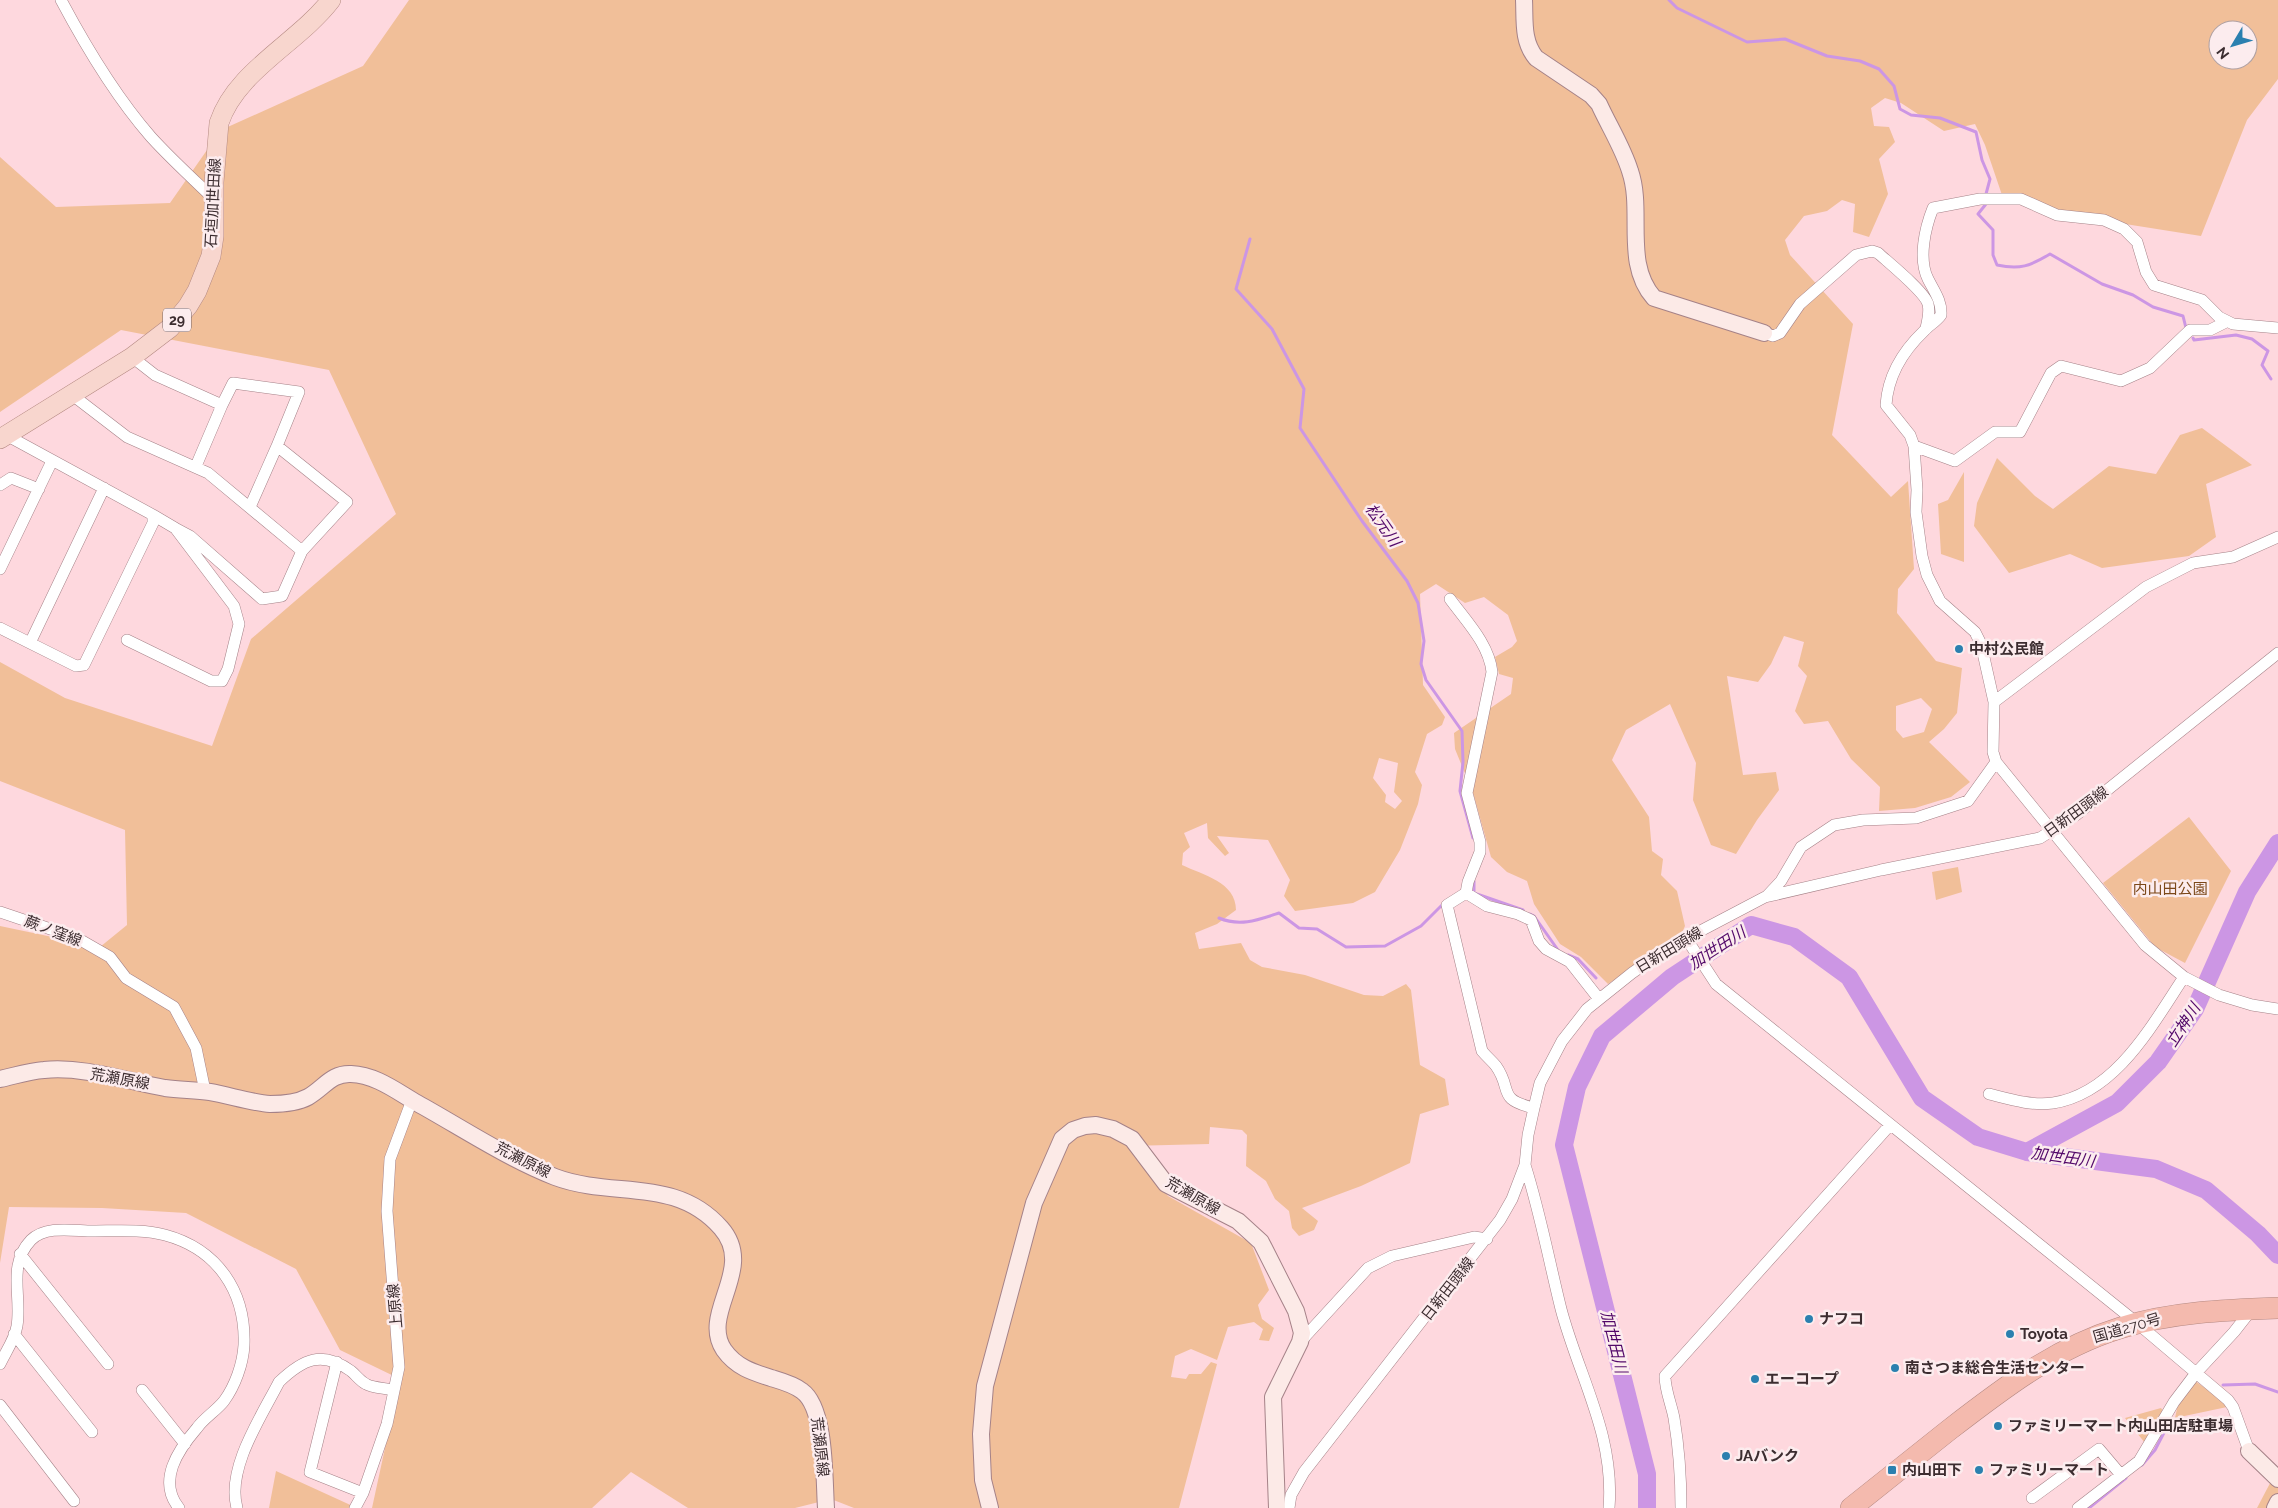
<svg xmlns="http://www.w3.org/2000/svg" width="2278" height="1508" viewBox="0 0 2278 1508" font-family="Raleway,'Noto Sans JP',sans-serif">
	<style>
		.green { fill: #f1bf99; fill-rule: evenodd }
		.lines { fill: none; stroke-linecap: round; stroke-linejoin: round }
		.stream { stroke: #cc96e4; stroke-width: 3 }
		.river { stroke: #cc96e4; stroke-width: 18 }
		.street-casing { stroke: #a58288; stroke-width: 12 }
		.secondary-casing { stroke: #a58288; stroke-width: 18 }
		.primary-casing { stroke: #b48982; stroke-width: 20 }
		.highway-casing { stroke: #b48982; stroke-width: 22 }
		.street { stroke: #fff; stroke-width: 11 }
		.secondary { stroke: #fceae7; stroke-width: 16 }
		.primary { stroke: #f8d6ce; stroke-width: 19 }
		.highway { stroke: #f4baae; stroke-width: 21 }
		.poi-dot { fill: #2b80af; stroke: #fcecee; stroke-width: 2 }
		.labels { text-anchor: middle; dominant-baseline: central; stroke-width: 5; stroke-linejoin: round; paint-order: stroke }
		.shield { fill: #fcecee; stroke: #766669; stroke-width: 1 }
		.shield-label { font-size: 14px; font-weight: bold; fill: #3c2d30 }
		.street-label { font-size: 15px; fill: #3c2d30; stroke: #fcecee }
		.poi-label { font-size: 15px; font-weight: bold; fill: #3c2d30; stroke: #fcecee; text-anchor: start }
		.park-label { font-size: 15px; fill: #7c4819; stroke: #fcecee }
		.water-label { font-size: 16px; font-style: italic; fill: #520869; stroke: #fcecee }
	</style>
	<rect width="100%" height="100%" fill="#fed8de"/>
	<path class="green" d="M409,0H2278V79L2247,120L2201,236L2100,220L2003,198L1985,145L1975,124L1944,131L1901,103L1885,98L1871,108L1874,126L1889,127L1895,142L1879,159L1888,194L1869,237L1853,232L1855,204L1842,200L1827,211L1804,216L1785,240L1790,255L1853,324L1832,435L1891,497L1908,481L1914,569L1898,589L1897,613L1936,661L1962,668L1957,713L1944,729L1929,742L1970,782L1951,797L1915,808L1879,811L1880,787L1851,759L1828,721L1804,724L1795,711L1807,676L1798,666L1804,642L1784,636L1771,664L1758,682L1727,676L1743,775L1776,772L1779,790L1757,820L1736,854L1711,845L1693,800L1696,763L1670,704L1626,730L1612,760L1649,817L1652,851L1663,859L1661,875L1677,891L1685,926L1681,935L1608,984L1581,957L1560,944L1534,904L1527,881L1507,872L1491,857L1473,793L1455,749L1454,733L1511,694L1513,678L1499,674L1495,657L1512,647L1517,641L1508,615L1484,597L1465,603L1436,584L1420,594L1423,685L1445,717L1442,725L1427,734L1415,772L1422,785L1418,804L1400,850L1375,892L1353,903L1295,911L1284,896L1290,880L1268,840L1217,836L1229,853L1225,856L1208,838L1207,823L1184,833L1190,847L1183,853L1182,865C1203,875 1236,882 1236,910L1217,924L1195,933L1199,949L1241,943L1250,960L1262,967L1305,975L1364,995L1383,996L1406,984L1411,990L1420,1065L1445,1079L1449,1105L1420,1114L1410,1163L1361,1186L1302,1208L1318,1221L1314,1230L1299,1236L1292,1228L1289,1211L1275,1199L1266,1181L1246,1166L1247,1135L1242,1130L1210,1127L1209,1144L1128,1146L1168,1196L1251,1243L1269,1290L1258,1305L1262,1319L1274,1328L1269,1341L1259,1340L1263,1329L1254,1322L1228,1327L1217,1360L1191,1349L1175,1356L1171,1377L1186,1379L1189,1374H1201L1211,1362L1217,1364L1179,1508H854L831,1499L795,1508H688L631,1472L592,1508H372L400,1379L340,1350L296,1269L186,1213L102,1208L9,1207L0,1263V926L100,947L127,925L125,830L0,781V662L65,698L212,746L251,639L396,514L329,370L121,330L0,412V157L56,207L170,203L221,130L363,66ZM2218,30H2248V60H2218ZM1921,698L1932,709L1924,732L1903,738L1896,730V706ZM1379,758L1398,763L1394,792L1402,801L1395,809L1385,802L1386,795L1373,778Z
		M2202,428L2252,465L2206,484L2216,537L2189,556L2102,568L2070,554L2009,573L1974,526L1977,503L1997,458L2035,496L2053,509L2109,466L2156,474L2180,435Z
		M1964,472V562L1941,554L1938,504L1948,500Z
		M2189,817L2231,871L2185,963L2155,947L2103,883Z
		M1958,867L1962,892L1936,900L1932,872Z
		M2195,1381L2221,1399L2227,1407L2175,1418L2178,1404Z
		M2161,1408L2164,1412L2145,1443L2125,1418Z
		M2278,1468V1508H2257Z
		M276,1471L357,1508H269Z"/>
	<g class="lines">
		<path class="stream" d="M1669,0L1677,8L1747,42L1785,39L1827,56L1860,61L1879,69L1894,86L1900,109L1911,115L1940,118L1976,132L1982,160L1990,179L1986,194
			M1986,204L1978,214L1993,230V255L1997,265C2020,270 2030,266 2050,254L2102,284L2133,295L2153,307L2183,316L2186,328
			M1250,239L1236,289L1272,329L1304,389L1300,428L1362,521L1407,581L1418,603L1424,641L1421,664L1426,680L1462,731L1463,762L1460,791L1473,838
			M2193,338L2194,340L2236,335L2252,339L2268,351L2262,365L2271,379
			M1474,881V893L1523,910
			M1530,914L1534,916L1558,950
			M1219,918C1240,927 1258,920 1279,913L1299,928L1317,929L1346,947L1385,946L1421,926L1442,905
			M1568,955L1578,959L1596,978
			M2223,1385L2255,1384L2278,1392
			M2142,1465L2155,1450L2168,1425
			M2089,1508L2126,1478"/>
		<path class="river" d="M2027,1152L2117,1103L2158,1062L2195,1009L2247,892L2278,843
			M1647,1508V1474L1564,1145L1577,1087L1602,1036L1672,977L1751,925L1794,937L1849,977L1922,1098L1978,1137L2027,1152L2156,1169L2206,1190L2258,1234L2278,1255"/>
		<g class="street-casing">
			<path id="street" d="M61,0C86,47 116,97 151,137C171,159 193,179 214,199
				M2278,328L2233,324L2219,317L2202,300L2154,285L2146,272L2137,242L2124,229L2104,220L2057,215L2021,199H1980L1933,208C1925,228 1918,259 1928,279C1934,291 1942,301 1941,315C1936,322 1929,325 1924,331C1903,351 1888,375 1886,405L1910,435L1914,446L1917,490L1916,512L1922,556L1927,575L1940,601L1975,632L1981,644L1994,702L1993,752L1996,762L2145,945L2184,977L2219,995L2252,1005L2278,1009
				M1764,333L1773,336L1780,333L1800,304L1856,255L1872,251L1878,253C1889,263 1925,292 1928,304C1930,312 1928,320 1926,328
				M132,357L155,375L222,405L233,383L299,392L277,446L347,502L302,551L282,596L262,599L190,536L175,528
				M71,394L127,437L208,473L302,551
				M1914,446L1955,461L1995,432H2020L2051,373L2061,366L2121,381L2150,368L2190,330H2210L2226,322
				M196,466L222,405
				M0,485L11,478L39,489
				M250,507L277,446
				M0,569L52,461
				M1450,599C1466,621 1489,644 1492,672L1467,793L1480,842V852L1468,882L1466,893L1447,905L1482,1051C1487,1057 1492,1061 1496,1066C1513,1090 1496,1099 1534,1108
				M0,628L76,666L84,665L153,523V515L6,435
				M127,640L211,681H222L228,669L239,624L234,606L175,528L153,515
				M30,643L104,488
				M1994,702L2146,587L2193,563L2233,557L2278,537
				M1466,893L1487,906L1518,914L1531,920L1539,941L1546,949L1570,962L1599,999
				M1767,896L1781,881L1801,847L1834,825L1863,820L1916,818L1968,801L1996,762
				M0,912L77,938L110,957L126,978L174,1007L196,1048L205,1091
				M1686,938L1716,984L2137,1323L2228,1400L2233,1407L2249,1451
				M1989,1094C2009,1099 2031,1106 2053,1103C2116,1093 2152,1025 2184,977
				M1525,1165C1540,1212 1549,1261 1561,1309C1579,1377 1615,1435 1609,1508
				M20,1254L108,1364
				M14,1334L92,1432
				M1301,1341L1368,1268L1392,1256L1474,1237L1487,1239
				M337,1362L310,1472L363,1493
				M0,1364C5,1353 15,1339 17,1326C22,1296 7,1265 31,1240C46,1225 74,1231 93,1231C116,1231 143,1229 165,1235C217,1249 246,1291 244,1345C243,1364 235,1386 224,1401C216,1411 204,1418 197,1428C178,1450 157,1481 179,1508
				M142,1390L185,1444
				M0,1405L74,1501
				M2032,1498L2099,1449L2121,1475
				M237,1508C226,1469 261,1417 279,1382C303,1359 322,1350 351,1371C356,1375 360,1381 366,1384C372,1388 385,1388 393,1390
				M355,1508L363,1493L387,1424L399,1367L387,1211L390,1159L412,1100
				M1289,1508L1291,1495L1304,1472L1500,1220L1512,1199L1525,1165L1528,1135L1534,1108L1540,1083L1562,1041L1587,1009L1632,973L1668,948L1765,897L1881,870L2040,838L2076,815L2278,653
				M1681,1508C1681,1477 1679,1448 1674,1418C1671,1403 1665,1390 1665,1376L1890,1125
				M2078,1508L2139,1461L2174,1402L2196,1373L2234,1332L2252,1309"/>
		</g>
		<g class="secondary-casing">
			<path id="secondary" d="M1524,0C1525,20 1522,41 1536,58L1591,95L1599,104C1609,126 1623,148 1630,171C1644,211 1623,263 1654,298L1764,333
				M0,1079C14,1076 29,1071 44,1070C84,1066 126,1081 165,1088C180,1090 195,1090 210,1092C228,1095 253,1103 270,1104C283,1104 297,1103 308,1097C324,1088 331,1073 351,1074C376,1075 396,1091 417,1103C462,1128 507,1158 555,1177C614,1199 675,1176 721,1228C757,1269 699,1313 724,1350C736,1367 752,1372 771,1378C781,1381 793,1384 802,1391C826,1408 824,1479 826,1508
				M2249,1451L2278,1479
				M990,1508L983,1480L981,1434L985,1386L1034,1203L1062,1139L1073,1130L1085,1126L1096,1125L1113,1129L1132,1139L1166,1184L1238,1221L1261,1242L1296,1311L1302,1333L1300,1342L1273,1397L1277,1508
				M2275,1508L2278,1502"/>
		</g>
		<g class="primary-casing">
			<path id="primary" d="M0,439L132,357L170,328L188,306L197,291L211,256L214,236V182L219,123C236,71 298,43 331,0"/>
		</g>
		<g class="highway-casing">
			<path id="highway" d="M1851,1508C1884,1482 1916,1456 1949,1430C2002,1389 2055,1348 2120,1328C2171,1312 2225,1310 2278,1308"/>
		</g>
		<use href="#street" class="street"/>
		<use href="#secondary" class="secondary"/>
		<use href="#primary" class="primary"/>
		<use href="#highway" class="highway"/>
	</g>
	<g class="poi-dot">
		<circle cx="1959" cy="649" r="5"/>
		<circle cx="1809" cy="1319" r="5"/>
		<circle cx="2010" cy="1334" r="5"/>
		<circle cx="1895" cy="1368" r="5"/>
		<circle cx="1755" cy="1379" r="5"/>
		<circle cx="1998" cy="1426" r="5"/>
		<circle cx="1726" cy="1456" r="5"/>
		<rect x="1887" y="1465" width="10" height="10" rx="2.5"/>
		<circle cx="1979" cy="1470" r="5"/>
	</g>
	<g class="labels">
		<rect class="shield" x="163" y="308.5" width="28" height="23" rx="4"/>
		<g class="shield-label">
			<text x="177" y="320">29</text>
		</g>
		<g class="street-label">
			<text transform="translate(213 203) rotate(-87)">石垣加世田線</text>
			<text transform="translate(2076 812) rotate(-36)">日新田頭線</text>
			<text transform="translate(53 931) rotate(21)">蕨ノ窪線</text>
			<text transform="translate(1669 950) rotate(-31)">日新田頭線</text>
			<text transform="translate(120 1079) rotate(10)">荒瀬原線</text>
			<text transform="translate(523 1160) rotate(27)">荒瀬原線</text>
			<text transform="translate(1193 1196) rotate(30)">荒瀬原線</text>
			<text transform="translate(1448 1289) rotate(-52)">日新田頭線</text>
			<text transform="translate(395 1306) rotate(-95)">上原線</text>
			<text transform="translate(2127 1328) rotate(-16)">国道270号</text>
			<text transform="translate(820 1447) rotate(83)">荒瀬原線</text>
		</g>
		<g class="poi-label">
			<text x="1969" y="649">中村公民館</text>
			<text x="1819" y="1319">ナフコ</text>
			<text x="2020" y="1334">Toyota</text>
			<text x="1905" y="1368">南さつま総合生活センター</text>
			<text x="1765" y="1379">エーコープ</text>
			<text x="2008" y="1426">ファミリーマート内山田店駐車場</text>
			<text x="1736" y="1456">JAバンク</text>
			<text x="1902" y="1470">内山田下</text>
			<text x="1989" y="1470">ファミリーマート</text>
		</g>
		<g class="park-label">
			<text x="2170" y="889">内山田公園</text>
		</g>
		<g class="water-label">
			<text transform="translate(1383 525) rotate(55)">松元川</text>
			<text transform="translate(1717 948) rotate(-33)">加世田川</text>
			<text transform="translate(2183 1025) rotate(-57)">立神川</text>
			<text transform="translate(2063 1157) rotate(8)">加世田川</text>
			<text transform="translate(1614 1342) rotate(76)">加世田川</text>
		</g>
	</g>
	<g transform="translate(2233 45) rotate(232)"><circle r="24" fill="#fcecee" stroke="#afa0a2"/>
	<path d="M0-4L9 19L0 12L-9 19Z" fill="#2b80af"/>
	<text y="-8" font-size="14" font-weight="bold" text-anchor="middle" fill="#3c2d30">N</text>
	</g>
</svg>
